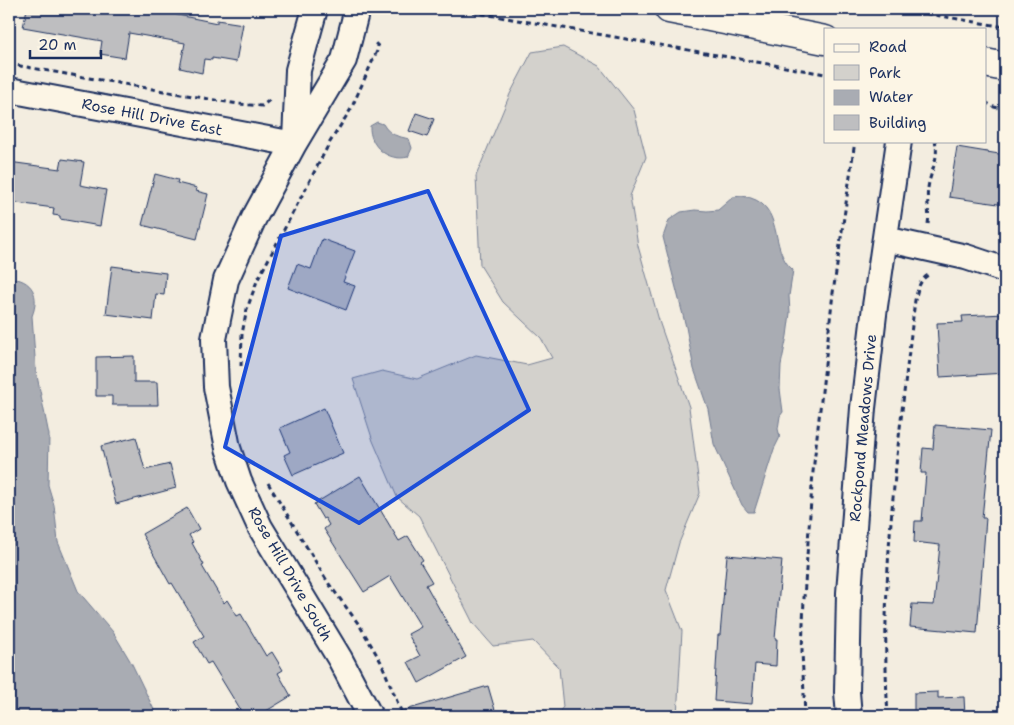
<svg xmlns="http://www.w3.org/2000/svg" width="1014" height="725" viewBox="0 0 1014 725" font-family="'Shantell Sans',sans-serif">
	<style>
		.green { fill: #d3d1cc; stroke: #778095 }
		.water { fill: #a9acb3; stroke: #707a91 }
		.building { fill: #bebec0; stroke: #1b2f5e }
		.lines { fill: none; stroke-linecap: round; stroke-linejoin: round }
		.minor-casing { stroke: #1b2f5e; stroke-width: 28 }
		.tertiary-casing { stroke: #1b2f5e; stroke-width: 31 }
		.path { stroke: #1b2f5e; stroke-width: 3; stroke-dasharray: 5 4; stroke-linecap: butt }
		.minor { stroke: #fcf5e5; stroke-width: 24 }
		.tertiary { stroke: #fcf5e5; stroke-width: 28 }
		.marked { fill: #1d4ed8; fill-opacity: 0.2; stroke: #1d4ed8; stroke-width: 4; stroke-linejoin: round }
		.labels { text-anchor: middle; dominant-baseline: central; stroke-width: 4; stroke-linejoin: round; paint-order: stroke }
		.street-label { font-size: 15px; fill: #1b2f5e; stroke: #fcf5e5 }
	</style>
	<rect width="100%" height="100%" fill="#f3ede0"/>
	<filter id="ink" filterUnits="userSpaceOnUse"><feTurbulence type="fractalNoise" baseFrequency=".02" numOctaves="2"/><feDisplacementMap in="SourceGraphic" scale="10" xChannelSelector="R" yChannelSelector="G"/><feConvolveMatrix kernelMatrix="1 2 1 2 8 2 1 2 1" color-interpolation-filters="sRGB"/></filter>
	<g filter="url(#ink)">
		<path class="green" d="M563,47L599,66L634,110L646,157L630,196L638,246L660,324L689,407L700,493L679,543L666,590L682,631L677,716H556L563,707L559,668L533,641L493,646L473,623L419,516L397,497L373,441L353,379L382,371L417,379L476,355L527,365L552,358L541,338L503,302L480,265L476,176L510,94L532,52Z"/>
		<path class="water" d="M377,122L383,124C390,136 398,136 409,139L412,148L408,157C388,162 369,146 370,126Z
			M742,196C787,202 767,249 793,270L789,296L790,313L787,336L781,365L780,389L783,412L780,416L778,429L780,437L774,449L754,512H748L742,505L714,444L708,409L694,369L686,327L663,237L669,220L681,212L695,210L707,211L718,210L733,197Z
			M9,278C33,279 40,296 32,316L36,371L49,435L48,485L54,505L58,542L78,591L113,632L132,664L157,716H9Z"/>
		<path class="building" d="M27,9H169L168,13L217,23V20L243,24L236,62L212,58V60L204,59L202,73L180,68L185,43L129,33L125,58L100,54L102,41L23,27Z
			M416,113L434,119L427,137L409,131Z
			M957,147L1005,155V205L949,197Z
			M62,159L84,162L80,185L106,190L100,226L60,219V216L53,215L54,208L9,202V162L60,169Z
			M155,174L178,180L177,183L197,188L196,191L208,194L197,239L142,225Z
			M322,239L355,251L343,282L355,286L346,310L288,288L297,264L311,269Z
			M112,266L166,273L164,295L156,294L153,320L106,314Z
			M1005,314V373L940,377L937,323L963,322L962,316Z
			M134,356V382H157L158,405H112V396H96V357Z
			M324,408L343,453L293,475L284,455L290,452L280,428Z
			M935,425L991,430L982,518H986L977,633L910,627L912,604L934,605L940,545L914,542L915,521H922L926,473H921L923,448L933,449Z
			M136,437L145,470L170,464L176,488L116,504L101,446Z
			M360,476L399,541L408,536L423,560L420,562L432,582L426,585L466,657L419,683L408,662L420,656L408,634L421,627L390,576L364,592L324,529L329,525L325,518L323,519L314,504Z
			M187,508L199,529L189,535L193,542L192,543L204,565L202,566L224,603L227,600L237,616L241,614L266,656L272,652L283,670L278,673L291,696L258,716H244L211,662L207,664L194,642L204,636L172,583L170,584L142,534Z
			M727,555L782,560L775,639H777L776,666L755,664L752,704L714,701L718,635H720Z
			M488,686L495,710L473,716H403L402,711Z
			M938,692V698L964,697L965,716H914V693Z"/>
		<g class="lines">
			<g class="minor-casing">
				<path id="minor" d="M357,9L344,60L294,144L254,218L226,280L214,339L216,387L228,448L239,481L260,527L340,659L370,716
					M9,90L294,144
					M295,140L298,70L315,9
					M885,239L966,257L1005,270
					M849,716L847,692L849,593L863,408L875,306L899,141"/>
			</g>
			<g class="tertiary-casing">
				<path id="tertiary" d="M669,9L825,40
					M985,63L1005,67"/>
			</g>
			<path class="path" d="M455,9L825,74
				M900,9L1005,27
				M9,64L238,104L262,106L272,98
				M985,102L994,107L1005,109
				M928,224C930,212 926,200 928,188C930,172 940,158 935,141
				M241,366L242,334L247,309L257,281L330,142L351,109L377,51L378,46L373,41
				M268,483L329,584L360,626L381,662L403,716
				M805,716L802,651L804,598L813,472L833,293L855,141
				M888,716C879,577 899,438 915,300C918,290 919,278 931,274"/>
			<use href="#minor" class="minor"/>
			<use href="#tertiary" class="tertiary"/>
		</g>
	</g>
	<path class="marked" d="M428,191L529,410L359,523L225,447L281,236Z"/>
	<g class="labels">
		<g class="street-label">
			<text transform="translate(152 117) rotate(11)">Rose Hill Drive East</text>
			<text transform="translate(863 428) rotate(-85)">Rockpond Meadows Drive</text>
			<text transform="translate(290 574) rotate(60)">Rose Hill Drive South</text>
		</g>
	</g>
	<rect width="1014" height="725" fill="none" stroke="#fcf5e5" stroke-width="30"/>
	<rect x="15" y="15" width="984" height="695" fill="none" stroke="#1b2f5e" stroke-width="2" filter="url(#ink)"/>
	<rect x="824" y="28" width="162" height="115" fill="#fcf5e5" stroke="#a2a6af"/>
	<rect x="834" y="44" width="25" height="8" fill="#fcf5e5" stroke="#a2a6af"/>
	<text x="869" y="52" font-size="15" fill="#1b2f5e">Road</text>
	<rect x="834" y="65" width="25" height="15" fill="#d3d1cc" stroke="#a2a6af"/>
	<text x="869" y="78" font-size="15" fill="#1b2f5e">Park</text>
	<rect x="834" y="90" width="25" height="15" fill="#a9acb3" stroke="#a2a6af"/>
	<text x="869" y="102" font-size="15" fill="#1b2f5e">Water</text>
	<rect x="834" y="115" width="25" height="15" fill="#bebec0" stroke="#a2a6af"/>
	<text x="869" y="128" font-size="15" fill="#1b2f5e">Building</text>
	<path d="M30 50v8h71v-8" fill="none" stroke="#1b2f5e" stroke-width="2.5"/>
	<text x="38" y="50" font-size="15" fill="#1b2f5e" stroke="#fcf5e5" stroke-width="4" paint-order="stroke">20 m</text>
</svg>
